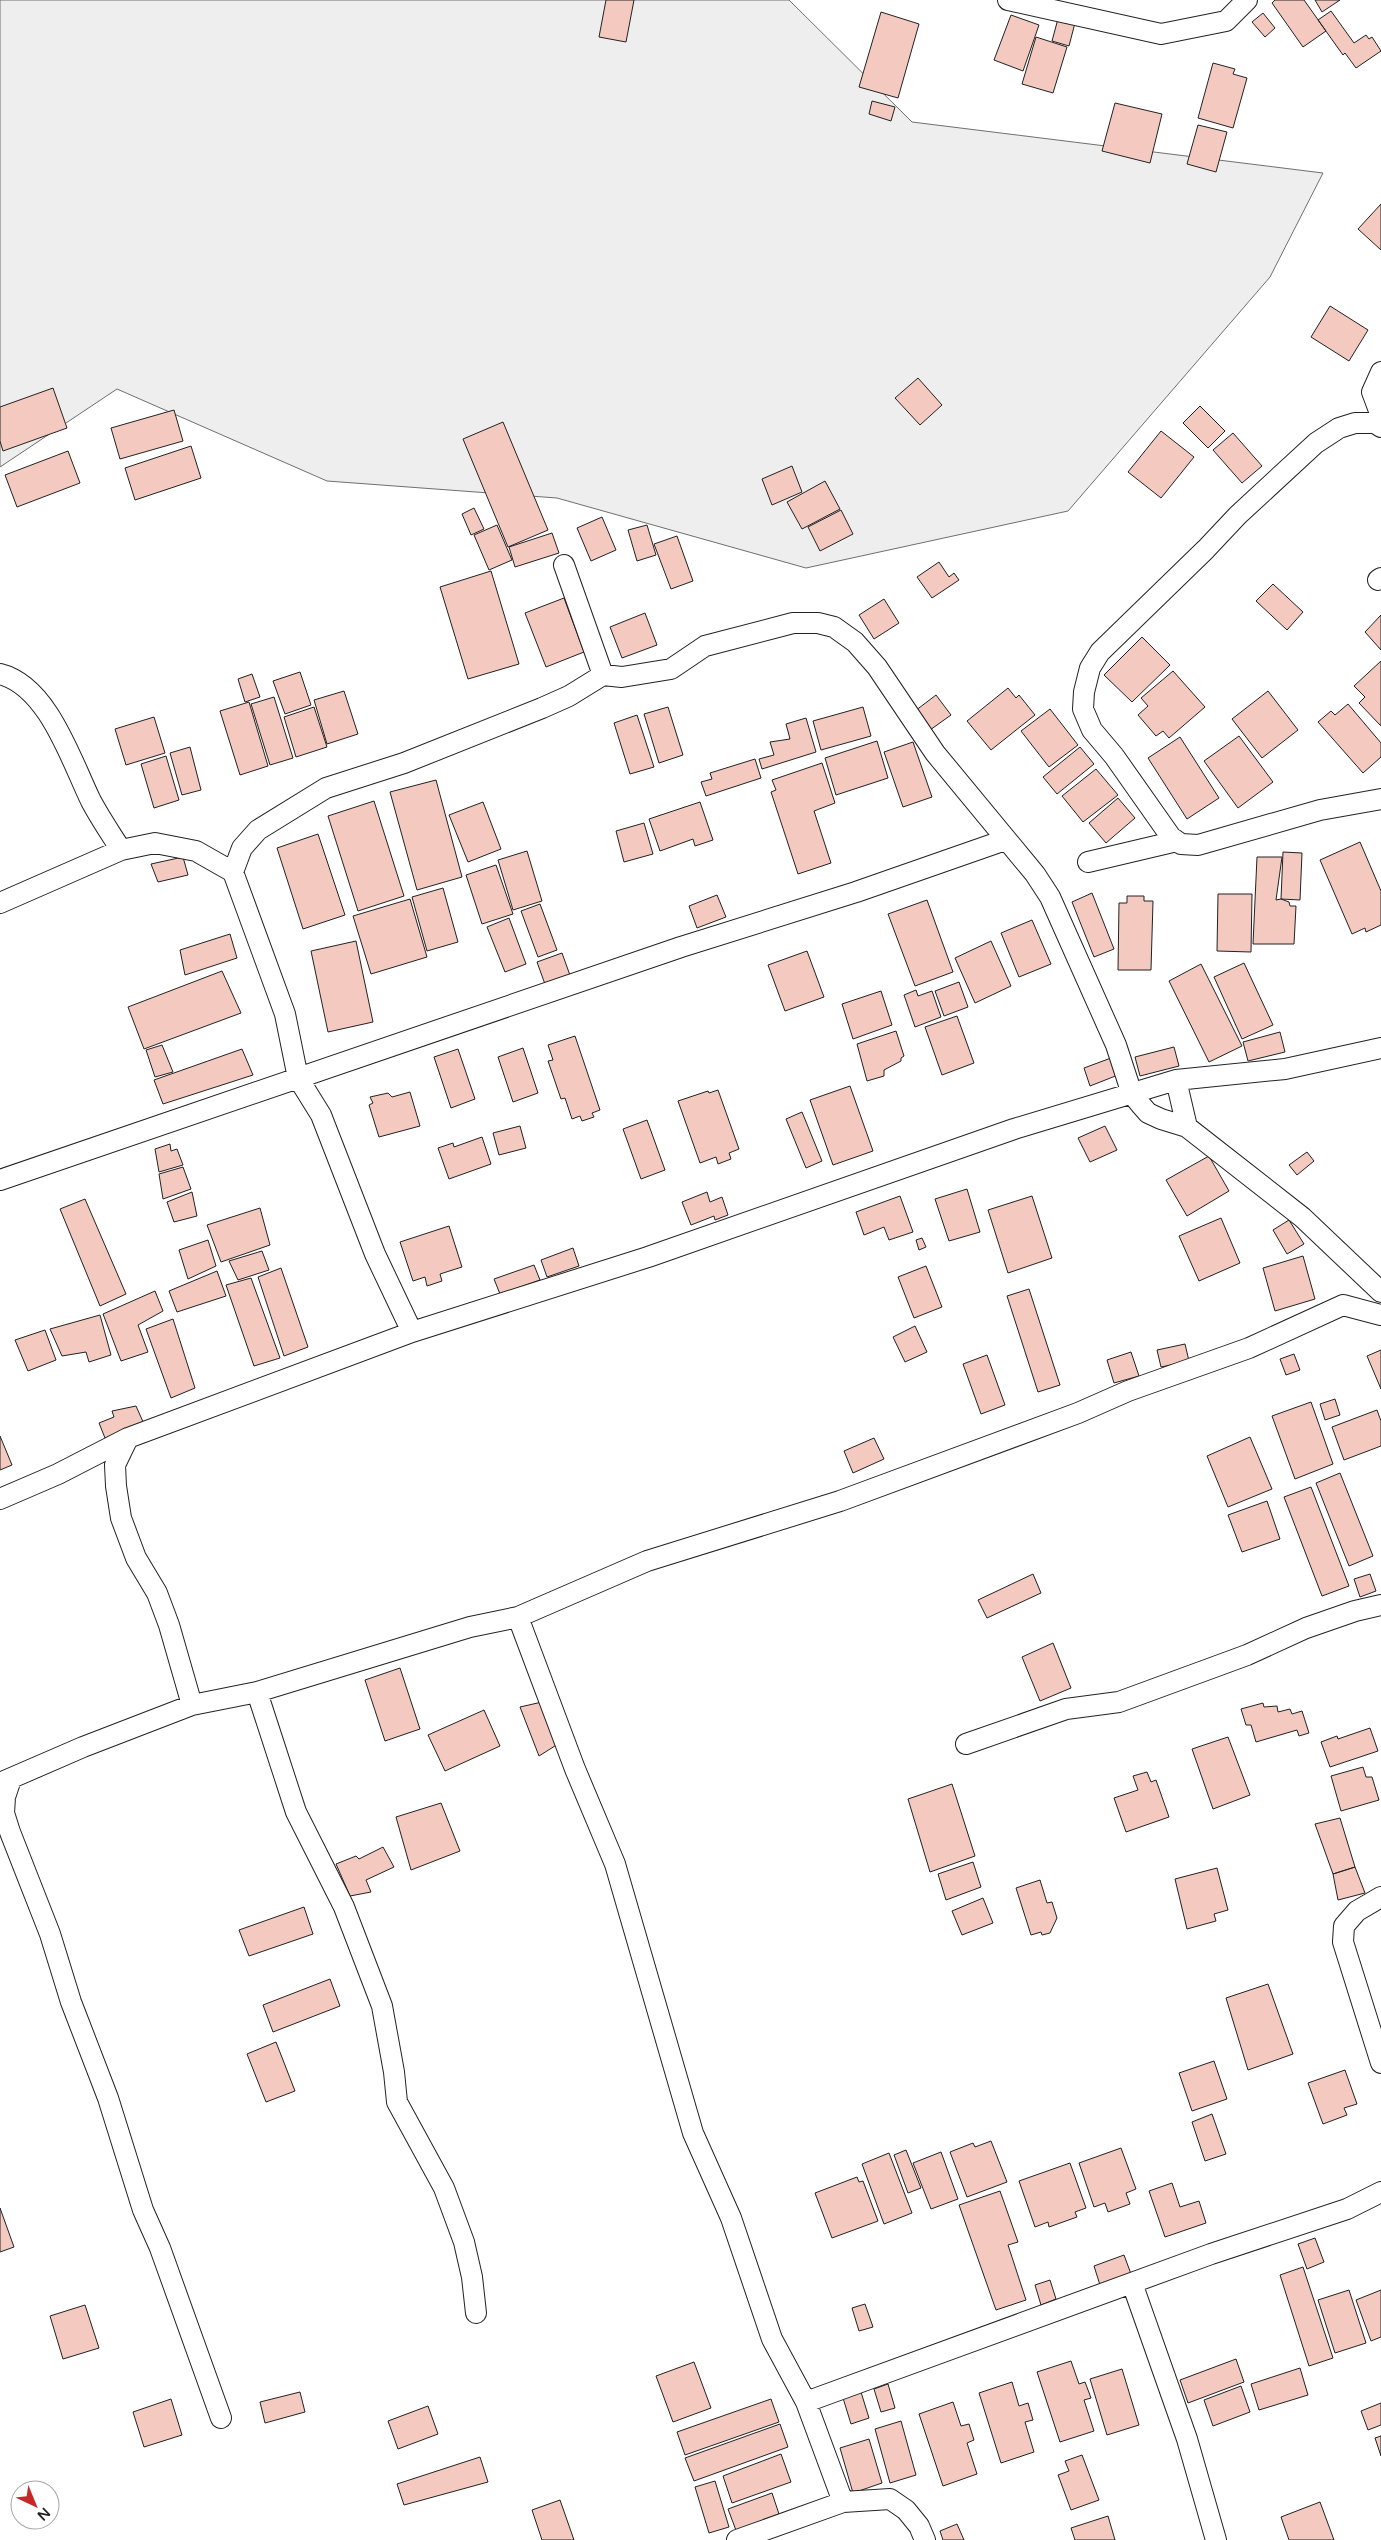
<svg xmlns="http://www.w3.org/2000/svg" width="1381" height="2540" viewBox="0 0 1381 2540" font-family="'Varela Round',sans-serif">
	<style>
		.green { fill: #eee; stroke: #6f6f6f }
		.building { fill: #f3c9c0; stroke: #222 }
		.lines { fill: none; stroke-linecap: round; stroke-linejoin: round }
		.street-casing { stroke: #222; stroke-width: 22 }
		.street { stroke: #fff; stroke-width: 20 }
	</style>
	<rect width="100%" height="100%" fill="#fff"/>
	<path class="green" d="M0,0H789L912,122L1323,173L1270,277L1068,511L806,568L557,498L327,481L117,389L0,467Z"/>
	<path class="building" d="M606,0H634L626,42L599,37Z
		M1275,0H1304L1326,31L1303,47L1272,3Z
		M1315,0H1340L1322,12Z
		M1331,11L1354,43L1366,35L1369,39L1372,37L1381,51L1356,68L1345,53L1343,55L1318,20Z
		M881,12L919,24L898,98L859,87Z
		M1263,13L1275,28L1265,37L1252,22Z
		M1011,15L1039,25L1023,71L994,60Z
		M1059,15L1076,19L1069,46L1052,41Z
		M1036,37L1067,47L1053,93L1022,84Z
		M1213,63L1235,69L1233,74L1247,78L1233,128L1198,118Z
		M872,101L895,107L891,121L869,114Z
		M1115,103L1162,114L1150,163L1102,151Z
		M1198,125L1227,132L1216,172L1187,164Z
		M1381,204V250L1358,229Z
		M1330,306L1368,330L1349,361L1311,337Z
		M918,378L942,405L920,425L895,398Z
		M53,388L67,428L3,451L0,441V407Z
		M1200,406L1225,431L1208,448L1183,423Z
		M174,410L183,441L120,459L111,428Z
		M503,422L548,530L508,547L463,439Z
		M1161,431L1194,457L1161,498L1128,472Z
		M1233,433L1262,466L1242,483L1213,450Z
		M191,446L201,478L135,500L125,468Z
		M68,451L80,483L17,507L5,475Z
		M792,466L802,492L772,505L762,479Z
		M825,481L840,509L802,529L787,502Z
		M474,508L484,529L471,535L462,514Z
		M841,510L853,534L820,551L808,527Z
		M602,517L616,550L591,561L577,528Z
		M497,525L512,560L489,570L474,535Z
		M647,525L656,555L637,561L628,530Z
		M552,533L559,553L515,567L509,547Z
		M677,536L693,581L671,589L654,544Z
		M939,562L949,577L954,573L959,580L932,598L917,577Z
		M491,571L519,664L468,679L440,587Z
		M1273,584L1303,612L1287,630L1256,601Z
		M564,598L584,652L546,667L525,613Z
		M884,599L899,623L874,639L859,615Z
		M645,613L657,645L622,658L610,627Z
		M1381,615V650L1365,632Z
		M1142,637L1170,665L1132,702L1104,675Z
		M1381,661V726L1359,703L1365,697L1354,686Z
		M1173,671L1205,707L1169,738L1163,731L1156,736L1138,715L1148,706L1141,698Z
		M300,672L311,705L285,714L273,681Z
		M252,674L260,697L245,702L238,679Z
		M1008,688L1016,698L1019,695L1035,715L991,750L967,721Z
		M344,691L358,734L327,744L314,700Z
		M1268,691L1298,730L1262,758L1232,719Z
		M936,695L951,715L930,730L915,711Z
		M274,697L293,758L270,765L251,704Z
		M249,702L268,766L240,775L220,711Z
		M1348,704L1381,743V757L1363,773L1318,722L1331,711L1335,715Z
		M314,707L327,747L296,757L284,717Z
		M668,707L683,755L659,763L644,714Z
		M863,707L871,736L821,750L813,721Z
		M1050,709L1078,745L1049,767L1021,731Z
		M637,715L654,767L630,774L614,723Z
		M154,717L165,753L126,765L115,729Z
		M806,718L816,752L762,769L759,759L774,755L770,742L790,739L786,724Z
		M1239,736L1273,782L1238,808L1204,761Z
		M1180,737L1219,798L1187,819L1148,758Z
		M877,741L888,778L836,795L825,758Z
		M913,742L932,797L903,807L884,752Z
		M190,747L201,790L182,795L170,753Z
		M1080,747L1094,764L1057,794L1043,777Z
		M166,756L179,800L154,808L141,764Z
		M755,759L761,778L706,796L701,782L712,779L710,773Z
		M822,763L835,803L814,811L831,863L798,874L771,792L776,790L772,780Z
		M1096,769L1118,795L1083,822L1062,796Z
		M436,780L462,877L417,890L390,792Z
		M1118,798L1135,818L1106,843L1089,823Z
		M374,801L404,896L358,911L328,816Z
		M483,802L501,849L468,862L449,815Z
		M700,802L713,840L695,846L693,839L660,851L649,819Z
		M644,823L653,854L624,862L616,831Z
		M318,834L345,915L303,929L277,848Z
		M1360,842L1381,891V925L1366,932L1365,928L1352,934L1320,860Z
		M527,851L542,901L513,910L498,860Z
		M1283,852L1302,853L1300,900L1281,899Z
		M183,857L188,875L158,882L151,864Z
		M1257,857H1282L1276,900L1281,899L1289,902L1290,906H1296L1294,944H1253Z
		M496,865L513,914L482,924L466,875Z
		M443,888L458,942L427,951L412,897Z
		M1092,893L1114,949L1094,957L1072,902Z
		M1218,894H1252L1251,952L1217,951Z
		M717,895L726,917L697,928L689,906Z
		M1127,896H1144V901H1153L1151,970H1118L1119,903H1127Z
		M410,899L427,957L371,974L353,916Z
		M927,900L953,972L915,986L888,914Z
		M540,904L557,950L538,957L521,911Z
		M509,918L526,964L505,972L487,927Z
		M1032,920L1051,964L1019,977L1001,933Z
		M230,934L237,958L185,975L180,950Z
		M356,941L373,1022L328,1032L311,951Z
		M991,941L1011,986L975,1003L955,958Z
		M807,951L824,997L785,1011L768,965Z
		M562,953L571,978L546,987L537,962Z
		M1244,963L1273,1025L1242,1039L1214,977Z
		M1201,964L1242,1046L1209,1062L1169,981Z
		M222,971L241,1013L144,1049L128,1007Z
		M959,982L968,1007L944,1016L935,991Z
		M916,990L918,996L932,991L941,1017L915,1027L904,995Z
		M881,991L892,1025L853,1039L842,1004Z
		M957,1016L974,1063L942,1075L925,1027Z
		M896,1031L904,1056L901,1058V1061L884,1070V1076L867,1081L857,1044Z
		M1280,1032L1285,1052L1248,1061L1243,1042Z
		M575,1036L600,1110L592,1113L594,1117L582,1121L580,1116L572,1119L565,1098L561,1099L548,1061L553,1060L548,1045Z
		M162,1045L173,1072L155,1077L146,1050Z
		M1174,1047L1179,1066L1140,1076L1135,1057Z
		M523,1048L538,1093L513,1102L498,1057Z
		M242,1049L253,1075L163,1104L154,1080Z
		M458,1049L475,1099L451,1108L434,1057Z
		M1111,1058L1118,1075L1090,1086L1084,1068Z
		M850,1086L873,1151L833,1165L810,1100Z
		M718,1090L739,1149L729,1153L731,1159L718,1164L716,1157L700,1163L678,1101L708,1091L709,1093Z
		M410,1092L420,1126L379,1137L369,1105L373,1103L370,1097L388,1093L392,1097Z
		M802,1112L822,1161L806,1168L786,1119Z
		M647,1120L665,1170L641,1179L623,1129Z
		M520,1126L526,1148L499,1155L493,1133Z
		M1105,1126L1117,1150L1090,1162L1078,1138Z
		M482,1137L491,1164L449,1179L438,1148L453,1143L454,1147Z
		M170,1144L171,1151L177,1149L183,1165L159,1172L155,1149Z
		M1307,1152L1314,1161L1297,1175L1289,1165Z
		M1209,1156L1229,1191L1187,1216L1166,1180Z
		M183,1167L191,1189L163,1199L159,1174Z
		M967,1189L980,1232L949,1241L935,1199Z
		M192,1192L197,1216L174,1222L167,1202Z
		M707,1192L710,1202L722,1197L728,1215L715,1220L714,1216L691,1225L682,1202Z
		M900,1196L913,1232L889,1240L884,1227L864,1235L856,1212Z
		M1032,1196L1052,1258L1008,1273L988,1210Z
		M85,1199L126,1294L100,1306L60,1209Z
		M260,1208L270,1245L221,1262L207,1225Z
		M1221,1218L1240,1263L1199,1281L1179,1236Z
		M1289,1220L1304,1244L1287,1254L1273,1230Z
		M449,1226L462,1267L440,1274L442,1281L427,1286L425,1277L413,1281L400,1242Z
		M922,1238L926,1247L919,1250L916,1240Z
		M208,1240L216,1266L188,1279L179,1250Z
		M573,1248L579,1266L547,1277L541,1260Z
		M262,1251L269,1270L238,1280L229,1261Z
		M1303,1256L1315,1299L1275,1311L1263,1268Z
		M534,1265L540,1280L500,1294L494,1279Z
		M926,1266L942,1307L914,1318L898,1277Z
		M281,1268L308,1347L284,1356L258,1277Z
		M217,1271L226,1296L177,1312L169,1291Z
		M251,1278L280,1358L254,1366L226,1285Z
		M1029,1289L1060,1385L1038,1392L1007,1296Z
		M155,1291L163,1311L138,1325L148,1352L121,1361L103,1314Z
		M100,1315L111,1355L89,1362L86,1352L62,1356L50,1329Z
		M173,1319L195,1388L171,1398L146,1329Z
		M915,1326L927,1352L905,1362L893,1337Z
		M45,1330L56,1360L28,1371L15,1340Z
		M1185,1344L1189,1361L1161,1367L1157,1350Z
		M1381,1350V1389L1367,1356Z
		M1131,1352L1139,1376L1114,1383L1107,1360Z
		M1294,1354L1300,1370L1286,1375L1280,1359Z
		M987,1355L1005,1405L981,1414L963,1364Z
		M1335,1399L1340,1415L1325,1420L1320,1404Z
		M1311,1402L1333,1464L1295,1479L1272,1416Z
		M136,1406L144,1424L105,1438L99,1423L114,1417L112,1411Z
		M1377,1410L1381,1421V1446L1344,1460L1332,1427Z
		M0,1436L12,1465L0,1470Z
		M1250,1437L1272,1489L1228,1507L1207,1456Z
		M874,1438L884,1459L853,1473L844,1451Z
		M1340,1473L1373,1556L1349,1566L1316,1483Z
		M1311,1487L1349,1586L1322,1596L1284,1497Z
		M1267,1501L1280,1539L1242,1552L1228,1515Z
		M1033,1574L1041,1593L987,1618L978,1600Z
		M1370,1574L1376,1591L1360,1597L1354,1579Z
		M1053,1643L1071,1688L1040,1701L1022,1657Z
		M400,1668L420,1729L385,1741L365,1680Z
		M542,1702L558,1744L539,1756L520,1707Z
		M1263,1703L1264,1707L1277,1706L1278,1712L1290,1709L1292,1714L1302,1711L1309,1733L1299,1736L1297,1730L1256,1742L1251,1725H1246L1241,1709Z
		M484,1710L500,1746L445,1771L428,1735Z
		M1370,1728L1378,1751L1330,1767L1321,1742L1337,1736L1338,1739Z
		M1228,1737L1250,1795L1213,1809L1192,1749Z
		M1363,1767L1366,1777H1372L1379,1800L1341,1811L1331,1776Z
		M1147,1772L1151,1782L1156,1780L1169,1817L1126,1832L1114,1798L1138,1790L1133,1776Z
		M952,1784L975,1856L930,1872L908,1799Z
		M441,1803L460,1851L411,1870L396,1817Z
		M1340,1818L1355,1867L1333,1874L1315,1824Z
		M383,1847L394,1867L366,1880L371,1892L350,1896L336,1864L356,1856L359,1859Z
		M973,1862L981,1887L946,1900L938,1874Z
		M1355,1867L1365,1893L1338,1900L1333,1874Z
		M1217,1868L1228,1910L1214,1914L1216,1921L1187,1929L1175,1879Z
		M1040,1880L1047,1903L1052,1902L1057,1918L1050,1933L1042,1935L1041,1932L1031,1935L1016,1888Z
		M983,1898L993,1923L962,1935L952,1911Z
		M304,1907L313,1934L249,1956L239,1930Z
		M330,1979L340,2006L273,2032L263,2005Z
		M1268,1984L1293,2054L1248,2070L1226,1998Z
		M276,2042L295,2091L266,2102L247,2054Z
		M1214,2061L1227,2099L1192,2111L1179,2073Z
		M1345,2070L1357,2104L1344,2108L1347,2115L1323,2124L1308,2083Z
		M1212,2114L1226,2154L1205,2161L1192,2122Z
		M991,2141L1007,2182L967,2197L950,2152L973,2143L975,2147Z
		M1121,2148L1136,2189L1126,2193L1130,2204L1108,2212L1105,2203L1094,2207L1079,2163Z
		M906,2150L921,2188L908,2193L894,2155Z
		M941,2152L958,2199L931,2209L913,2163Z
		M889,2153L912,2213L884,2224L862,2164Z
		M1070,2163L1086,2208L1075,2212L1077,2217L1049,2227L1048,2222L1035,2227L1019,2181Z
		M857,2177L859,2182L863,2181L878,2221L832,2238L815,2193Z
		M1172,2183L1180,2207L1199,2201L1206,2223L1165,2237L1149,2191Z
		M1000,2191L1018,2242L1008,2245L1026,2300L996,2310L959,2205Z
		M0,2208L14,2247L0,2252Z
		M1315,2238L1324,2262L1307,2269L1298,2244Z
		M1124,2255L1131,2274L1100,2285L1094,2266Z
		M1303,2267L1333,2358L1309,2366L1280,2275Z
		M1050,2280L1056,2299L1041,2305L1035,2285Z
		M1349,2290L1366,2343L1335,2353L1318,2300Z
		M1381,2290V2337L1371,2341L1356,2300Z
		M865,2304L873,2327L859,2331L852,2308Z
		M85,2305L99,2348L63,2359L50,2316Z
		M1236,2359L1244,2382L1188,2403L1180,2380Z
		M1071,2361L1079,2384L1085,2382L1091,2398L1084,2400L1094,2431L1060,2442L1037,2372Z
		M694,2362L711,2408L673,2422L656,2376Z
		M1300,2368L1308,2395L1259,2410L1251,2384Z
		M1122,2369L1139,2425L1107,2435L1090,2379Z
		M1012,2382L1019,2406L1028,2403L1033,2420L1025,2422L1034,2452L1001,2463L979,2393Z
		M888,2384L895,2408L881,2412L874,2389Z
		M1241,2386L1250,2412L1213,2426L1204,2400Z
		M300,2392L305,2412L265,2423L260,2402Z
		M861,2392L869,2418L851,2424L843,2398Z
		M171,2399L182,2435L144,2447L133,2412Z
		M771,2399L779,2422L685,2455L677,2432Z
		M953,2402L961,2426L969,2424L974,2440L967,2443L977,2474L943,2486L919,2414Z
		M1381,2403V2425L1368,2430L1361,2411Z
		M428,2406L438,2434L398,2449L388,2421Z
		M901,2421L916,2475L890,2483L875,2429Z
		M780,2424L788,2447L694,2481L685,2458Z
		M1381,2436V2456L1375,2438Z
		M869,2439L882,2483L853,2493L840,2448Z
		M781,2454L791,2482L732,2503L723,2476Z
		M1082,2455L1099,2500L1071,2510L1058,2475L1069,2471L1065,2461Z
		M480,2457L488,2482L404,2505L397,2484Z
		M715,2481L729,2527L709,2533L695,2487Z
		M772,2493L780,2517L737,2533L728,2509Z
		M560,2500L574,2540H542L532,2510Z
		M1320,2502L1334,2540H1289L1281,2517Z
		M1108,2516L1115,2540H1075L1071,2528Z
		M957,2524L964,2540H943L940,2531Z"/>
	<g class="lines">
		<g class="street-casing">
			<path id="street" d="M1008,0L1161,34L1226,21L1247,0
				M1381,372L1372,392L1381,416
				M1381,427L1375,423H1355L1339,428L1316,443L1238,515L1206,549L1100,652L1090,668L1084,692L1083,709L1092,730L1114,756L1171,837L1181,844L1198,845L1320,810L1381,799
				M564,565L603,675
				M1378,580L1381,578
				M0,674C48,686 71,760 91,801C100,818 111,834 121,850
				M1088,862L1177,841
				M0,903L121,850L155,843L196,851L233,872
				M1176,1080L1187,1127
				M0,1180L681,947L856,892L1005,840
				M412,1332L375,1254L321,1115L298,1078L285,1014L233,872L242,848L258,830L326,788L404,763L542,708L569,696L603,675L622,677L671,669L705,646L793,623H818L834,627L855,642L877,667L935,753L1035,874L1050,897L1116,1045L1132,1094L1141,1105L1148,1113L1161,1119L1187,1127L1302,1217L1381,1292
				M128,1438L115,1465L116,1486L121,1518L136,1558L157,1593L169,1625L192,1705
				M0,1499L58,1474L128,1438L412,1332L648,1257L1014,1129L1176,1080L1285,1069L1381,1048
				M518,1617L575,1769L615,1864L693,2133L731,2218L772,2339L806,2402L843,2502
				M257,1692L296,1812L344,1907L382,2006L394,2072L397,2102L444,2188L464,2242L472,2277L476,2313
				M966,1744L1066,1709L1119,1702L1247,1655L1306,1628L1355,1611L1381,1605
				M11,1779L5,1797L4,1813L10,1832L50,1934L71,2002L108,2098L143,2210L160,2248L221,2418
				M0,1783L83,1747L192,1705L257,1692L470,1627L518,1617L647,1561L840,1501L1078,1413L1128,1391L1249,1348L1343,1305L1381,1315
				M1381,1897L1357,1911L1344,1926L1343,1942L1381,2063
				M1132,2283L1187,2439L1216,2540
				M806,2402L1211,2254L1347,2209L1381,2192
				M737,2540L843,2502L890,2499L906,2510L919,2526L925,2540"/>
		</g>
		<use href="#street" class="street"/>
	</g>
	<g transform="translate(35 2505) rotate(136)"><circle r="24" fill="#ffffff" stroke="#a7a7a7"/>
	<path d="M0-4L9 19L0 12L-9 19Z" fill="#c62828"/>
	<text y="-8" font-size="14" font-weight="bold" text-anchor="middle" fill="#222222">N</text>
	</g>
</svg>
